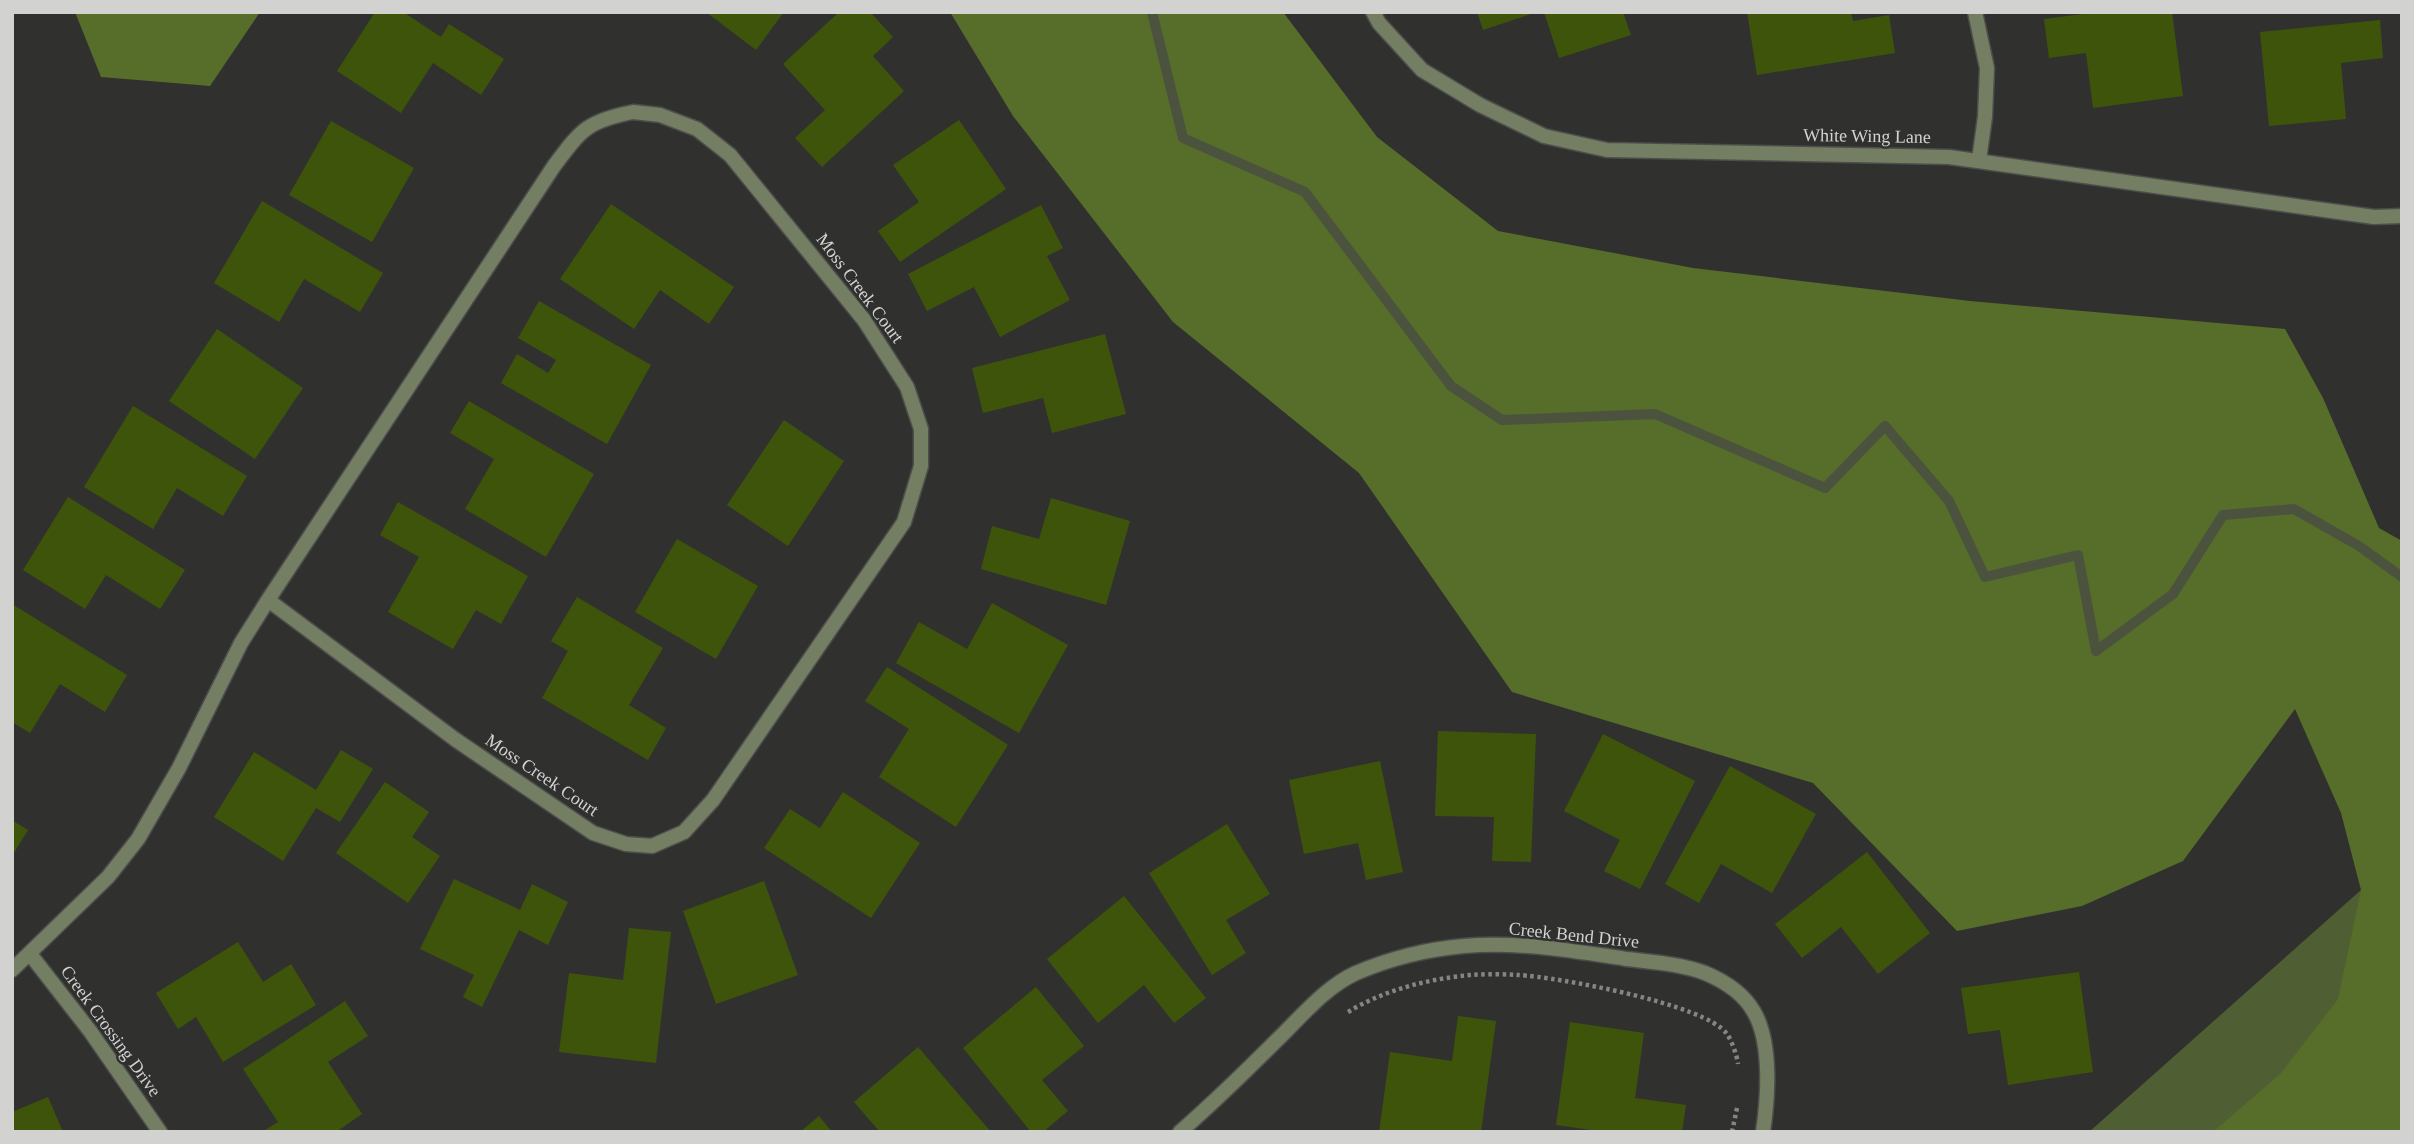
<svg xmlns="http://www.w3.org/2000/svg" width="2414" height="1144" viewBox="0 0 2414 1144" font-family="Georgia,serif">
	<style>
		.green { fill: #4f5e33 }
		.forest { fill: #576d2a }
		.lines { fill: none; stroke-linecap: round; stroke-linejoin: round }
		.stream { stroke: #4b533f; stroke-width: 10 }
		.building { fill: #3f540b }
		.street-casing { stroke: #4d4e4c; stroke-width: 17 }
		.path { stroke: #858584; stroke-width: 4.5; stroke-dasharray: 3.5 3.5; stroke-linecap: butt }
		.street { stroke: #737e62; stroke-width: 14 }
		.labels { text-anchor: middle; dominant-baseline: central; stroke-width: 5; stroke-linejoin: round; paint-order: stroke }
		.street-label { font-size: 18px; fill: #d2d2d1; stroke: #30312f }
	</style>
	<rect width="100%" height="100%" fill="#30312f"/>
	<path class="green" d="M2361,890L2402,1132H2089Z"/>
	<path class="forest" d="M75,12H260L210,86L101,77Z
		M950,12H1283L1377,137L1498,231L1693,268L1970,301L2285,329L2323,398L2379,528L2402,541V1132H2213L2281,1073L2338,999L2361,890L2341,813L2295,709L2183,861L2082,906L1957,931L1813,783L1512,692L1359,473L1173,322L1013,116Z"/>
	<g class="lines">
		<path class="stream" d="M1152,12L1183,138L1305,192L1451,386L1502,420L1655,414L1825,488L1885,426L1949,501L1985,577L2078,555L2096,651L2173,594L2223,515L2294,509L2359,546L2402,577"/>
	</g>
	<path class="building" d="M375,12H403L441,37L449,24L504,59L481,95L433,63L401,113L337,71Z
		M706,12H784L756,50Z
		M839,12H870L893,37L873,56L904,91L822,167L795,138L825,110L783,64Z
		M1477,12H1534V13L1483,30Z
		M1544,12H1623L1631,35L1559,58Z
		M1747,12H1851L1853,21L1889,15L1895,53L1757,75Z
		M2098,12H2172L2183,96L2093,108L2086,53L2049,58L2044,19Z
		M2380,20L2383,58L2341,63L2346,119L2269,126L2260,32Z
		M959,120L1006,189L900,262L878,231L919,202L893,165Z
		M331,121L414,168L372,242L289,195Z
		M262,201L383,273L360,312L304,279L279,322L214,283Z
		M611,204L734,287L709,324L660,290L634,329L560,279Z
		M1041,205L1063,248L1047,256L1070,300L1000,337L974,287L927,311L908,274Z
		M539,301L651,365L607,444L501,383L517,354L548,373L556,360L518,338Z
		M217,329L303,388L255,459L169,401Z
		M1105,334L1126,414L1052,433L1043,398L983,413L972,368Z
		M469,401L594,474L546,557L465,509L494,459L450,433Z
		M133,406L247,476L223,516L177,488L153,529L84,487Z
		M784,420L844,461L788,546L727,505Z
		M68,497L185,570L160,609L106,575L85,609L23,570Z
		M1051,498L1130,521L1106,605L981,569L992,526L1039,539Z
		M398,502L528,576L501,624L476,610L453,649L388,612L419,557L380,535Z
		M677,539L758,586L716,659L635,612Z
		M577,597L663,648L629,705L666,728L648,760L542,698L568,651L551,641Z
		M992,603L1068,645L1019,733L896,663L919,622L967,649Z
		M12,604L127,675L105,712L60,684L30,733L12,722Z
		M887,667L1008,745L956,827L879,777L909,729L865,701Z
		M1438,731L1536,734L1531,862L1492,861L1494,817L1435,816Z
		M1603,734L1695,781L1640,889L1604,871L1620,840L1564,811Z
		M341,750L373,769L340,822L316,808L283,861L214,817L254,752L316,790Z
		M1380,761L1403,872L1366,880L1358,843L1304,854L1289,780Z
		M1730,766L1816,814L1772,893L1721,864L1699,903L1665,884Z
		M385,782L429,812L412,837L440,856L408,903L336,853Z
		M843,792L920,843L871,918L764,848L790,809L820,828Z
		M12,820L28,830L12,856Z
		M1227,824L1270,894L1226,920L1246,953L1212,975L1149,873Z
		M1867,852L1930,933L1878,974L1841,927L1802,958L1775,924Z
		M454,879L520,910L532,884L568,902L548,945L519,930L482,1007L463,997L474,975L420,949Z
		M764,881L798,975L716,1004L683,911Z
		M1124,896L1206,998L1174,1023L1144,985L1098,1023L1047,959Z
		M629,928L671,932L656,1063L559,1052L569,973L623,980Z
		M238,942L263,982L291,964L316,1005L223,1062L196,1017L178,1029L156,993Z
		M2079,972L2093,1072L2008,1085L2000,1030L1968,1034L1961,988Z
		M1036,987L1084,1046L1042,1080L1068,1111L1043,1132H1031L963,1048Z
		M345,1001L368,1036L328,1062L362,1114L336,1132H262L278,1122L243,1069Z
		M1458,1016L1496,1021L1481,1132H1379L1390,1052L1452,1061Z
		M1570,1022L1644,1033L1635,1098L1686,1105L1682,1132H1606L1556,1125Z
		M918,1047L991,1132H880L854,1102Z
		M48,1097L63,1132H12V1112Z
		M819,1116L832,1132H800Z"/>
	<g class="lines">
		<g class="street-casing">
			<path id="street" d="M1373,12L1379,23L1422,70L1480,105L1544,136L1607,150L1949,157L2374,217L2402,216
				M1975,12L1987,68L1985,117L1979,160
				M633,112L660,115L697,129L730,155L864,320L907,387L921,429V466L904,522L713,800L684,832L652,846L626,844L593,833L456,740L268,600L554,166C581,130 587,121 633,112Z
				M30,954L90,1031L160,1132
				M12,970L108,877L138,839L179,768L241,643L268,600
				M1180,1132C1213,1103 1245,1072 1276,1041C1300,1018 1325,987 1356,973C1389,959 1429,949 1464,946C1518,941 1574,951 1627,959C1652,962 1682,964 1705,973C1724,981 1744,994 1754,1012C1772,1043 1768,1098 1763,1132"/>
		</g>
		<path class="path" d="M1348,1012C1384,990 1428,979 1470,975C1485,974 1503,974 1518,975C1557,977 1706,1004 1727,1034C1732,1041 1737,1056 1738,1064
			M1732,1132L1737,1108"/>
		<use href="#street" class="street"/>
	</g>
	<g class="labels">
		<g class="street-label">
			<text transform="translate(1867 136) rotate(1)">White Wing Lane</text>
			<text transform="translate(860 288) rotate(53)">Moss Creek Court</text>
			<text transform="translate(542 775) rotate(34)">Moss Creek Court</text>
			<text transform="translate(1574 935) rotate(6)">Creek Bend Drive</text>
			<text transform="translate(111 1031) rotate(54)">Creek Crossing Drive</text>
		</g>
	</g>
	<rect width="2414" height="1144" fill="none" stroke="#d2d2d1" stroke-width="28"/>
</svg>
